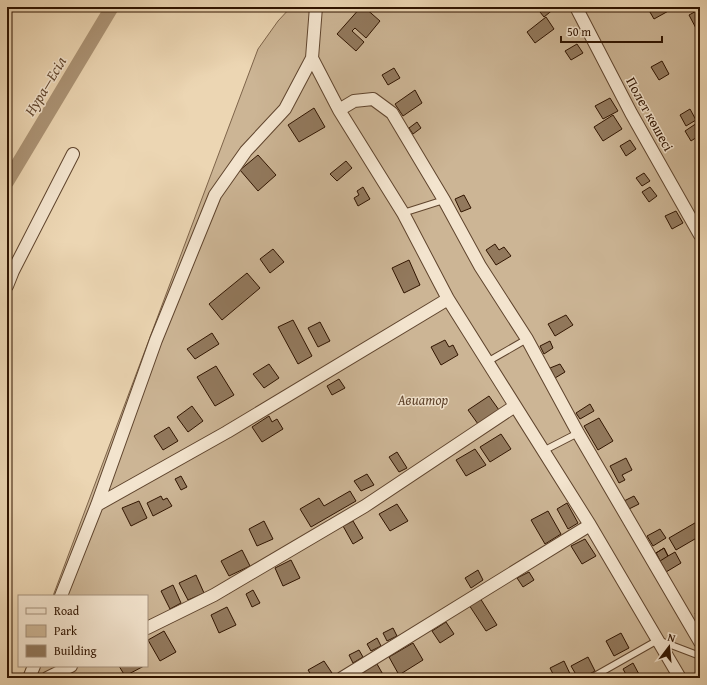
<svg xmlns="http://www.w3.org/2000/svg" width="707" height="685" viewBox="0 0 707 685" font-family="'Gentium Book Plus',serif">
	<style>
		.green { fill: #ccb595; stroke: #7e644a }
		.lines { fill: none; stroke-linecap: round; stroke-linejoin: round }
		.canal { stroke: #ac9476; stroke-width: 14 }
		.building { fill: #92795d; stroke: #301400 }
		.service-casing { stroke: #5f442d; stroke-width: 8 }
		.minor-casing { stroke: #5f442d; stroke-width: 14 }
		.service { stroke: #f3e4ce; stroke-width: 6 }
		.minor { stroke: #f3e4ce; stroke-width: 12 }
		.labels { text-anchor: middle; dominant-baseline: central; stroke-width: 3; stroke-linejoin: round; paint-order: stroke }
		.street-label { font-size: 14px; fill: #301400; stroke: #f3e4ce }
		.park-label { font-size: 14px; font-style: italic; fill: #5f442d; stroke: #f3e4ce }
		.water-label { font-size: 15px; font-style: italic; fill: #62472f; stroke: #f3e4ce }
	</style>
	<rect width="100%" height="100%" fill="#ecd6b3"/>
	<filter id="stains"><feTurbulence type="fractalNoise" baseFrequency=".005" numOctaves="4"/><feColorMatrix values="0 0 0 0 .2 0 0 0 0 .09 0 0 0 0 .02 0 0 0 .5 -.17"/></filter>
	<radialGradient id="worn" r=".72"><stop offset=".6" stop-color="#630" stop-opacity="0"/><stop offset="1" stop-color="#630" stop-opacity=".3"/></radialGradient>
	<path class="green" d="M291,7H700V678H23L27,666H147V596H53L258,49L278,21Z"/>
	<g class="lines">
		<path class="canal" d="M7,182L112,7"/>
	</g>
	<path class="building" d="M361,7H364L380,21L366,38L355,28L352,31L364,42L356,51L337,34Z
		M536,7H554L555,8L544,17Z
		M647,7H671L672,9L654,19Z
		M700,9V31L698,32L689,15Z
		M546,17L554,29L535,43L527,32Z
		M577,44L583,53L571,60L565,51Z
		M662,61L669,74L659,80L651,67Z
		M394,68L400,78L388,85L382,75Z
		M415,90L422,103L403,116L395,104Z
		M610,98L618,111L603,119L595,106Z
		M314,108L325,127L299,142L288,125Z
		M690,109L696,120L686,126L680,115Z
		M613,115L622,129L603,141L594,127Z
		M700,121V135L691,141L685,131Z
		M417,122L421,128L413,134L409,128Z
		M630,140L636,149L626,156L620,146Z
		M258,155L276,175L258,191L240,170Z
		M346,161L352,168L337,181L330,174Z
		M644,173L650,181L642,186L636,178Z
		M363,187L370,199L358,206L354,198L359,195L357,191Z
		M650,187L657,196L649,202L642,192Z
		M464,195L471,208L461,212L455,199Z
		M676,211L683,223L672,229L665,216Z
		M495,244L499,250L504,247L511,256L496,265L486,250Z
		M273,249L284,262L270,273L260,259Z
		M409,260L420,285L404,293L392,268Z
		M247,273L260,288L222,320L209,304Z
		M566,315L573,325L555,336L548,324Z
		M293,320L312,356L298,364L278,327Z
		M320,322L330,341L318,347L308,328Z
		M212,333L219,344L195,359L187,349Z
		M445,340L449,347L453,345L458,355L441,365L431,347Z
		M550,341L553,348L544,354L540,346Z
		M269,364L279,378L264,388L253,374Z
		M560,364L565,372L555,378L550,368Z
		M216,366L234,395L215,406L197,377Z
		M339,379L345,388L332,395L327,386Z
		M489,396L499,410L478,424L468,410Z
		M590,404L594,411L580,419L576,413Z
		M192,406L203,421L188,432L177,417Z
		M269,416L272,422L277,419L283,429L262,442L252,427Z
		M599,418L613,441L598,450L584,426Z
		M169,427L178,441L163,450L154,436Z
		M501,434L511,449L490,462L480,447Z
		M475,449L486,465L466,476L456,460Z
		M397,452L407,468L399,472L389,457Z
		M626,458L632,470L622,475L625,480L619,483L610,466Z
		M367,474L374,485L361,491L354,481Z
		M181,476L187,487L181,490L175,479Z
		M350,491L356,501L311,527L300,509L319,498L324,506Z
		M161,496L163,500L167,498L172,506L153,516L147,503Z
		M634,496L639,504L629,509L624,501Z
		M139,501L147,518L131,526L122,508Z
		M567,503L578,523L568,529L557,509Z
		M397,504L408,521L390,531L379,514Z
		M548,511L561,534L545,544L531,520Z
		M700,520V536L676,550L669,538Z
		M264,521L273,539L257,546L249,529Z
		M353,521L363,538L353,544L343,526Z
		M660,529L666,538L653,546L647,536Z
		M585,539L596,556L582,564L571,546Z
		M664,548L668,556L675,552L681,563L666,572L656,553Z
		M664,548L668,556L660,561L656,553Z
		M242,550L250,566L229,576L221,561Z
		M291,560L300,578L283,586L275,568Z
		M478,570L483,580L471,588L465,578Z
		M529,572L534,580L523,587L517,578Z
		M196,575L204,593L188,600L179,583Z
		M173,585L181,603L170,609L161,591Z
		M253,590L260,603L252,607L246,594Z
		M480,598L497,625L486,631L469,605Z
		M227,607L236,625L219,633L211,615Z
		M700,611V624L695,613Z
		M446,622L454,634L440,643L432,631Z
		M393,628L397,636L387,641L383,633Z
		M164,631L176,652L160,661L148,640Z
		M621,633L629,648L614,656L606,641Z
		M377,638L381,646L371,651L367,644Z
		M413,643L423,660L399,675L389,657Z
		M359,650L363,657L353,663L349,655Z
		M588,657L595,671L582,678H578L571,666Z
		M324,661L332,673L324,678H313L308,670Z
		M564,661L572,678H555L550,668Z
		M633,663L641,678H628L623,669Z
		M377,664L385,678H364L361,673Z
		M119,666H144L125,676Z"/>
	<g class="lines">
		<g class="service-casing">
			<path id="service" d="M403,213L444,200
				M487,362L527,339
				M543,451L578,433
				M591,678L658,640L700,656"/>
		</g>
		<g class="minor-casing">
			<path id="minor" d="M316,7L312,58L339,110L403,213L448,299L590,525L680,678
				M576,7L631,113L700,235
				M339,110L354,101L373,99L392,113L444,200L480,266L527,339L578,433L700,642
				M7,286L13,271L73,154
				M97,505L227,432L448,299
				M61,596L97,505L156,340L215,195L246,151L285,109L312,58
				M147,628L214,595L365,506L515,406
				M29,678L34,666
				M47,678L71,666
				M342,678L590,525"/>
		</g>
		<use href="#service" class="service"/>
		<use href="#minor" class="minor"/>
	</g>
	<g class="labels">
		<g class="street-label">
			<text transform="translate(650 114) rotate(61)">Полет көшесі</text>
		</g>
		<g class="park-label">
			<text x="423" y="400">Авиатор</text>
		</g>
		<g class="water-label">
			<text transform="translate(45 86) rotate(-59)">Нура—Есіл</text>
		</g>
	</g>
	<rect width="707" height="685" fill="none" stroke="#ecd6b3" stroke-width="24"/>
	<rect x="8" y="8" width="691" height="669" fill="none" stroke="#301400" stroke-width="2"/>
	<rect x="12" y="12" width="683" height="661" fill="none" stroke="#301400"/>
	<rect x="18" y="595" width="130" height="72" fill="#f3e4ce" stroke="#a5917c"/>
	<rect x="26" y="608" width="20" height="6" fill="#f3e4ce" stroke="#a5917c"/>
	<text x="54" y="615" font-size="12" fill="#301400">Road</text>
	<rect x="26" y="625" width="20" height="12" fill="#ccb595" stroke="#a5917c"/>
	<text x="54" y="635" font-size="12" fill="#301400">Park</text>
	<rect x="26" y="645" width="20" height="12" fill="#92795d" stroke="#a5917c"/>
	<text x="54" y="655" font-size="12" fill="#301400">Building</text>
	<g transform="translate(669 647) rotate(16)" stroke="#f3e4ce" stroke-width="3" paint-order="stroke">
	<path d="M0-3L7 15L0 10L-7 15Z" fill="#301400"/>
	<text y="-6" font-size="11" font-weight="bold" text-anchor="middle" fill="#301400">N</text>
	</g>
	<path d="M561 36v6h101v-6" fill="none" stroke="#301400" stroke-width="2"/>
	<text x="567" y="36" font-size="12" fill="#301400" stroke="#f3e4ce" stroke-width="3" paint-order="stroke">50 m</text>
	<rect width="100%" height="100%" filter="url(#stains)"/>
	<rect width="100%" height="100%" fill="url(#worn)"/>
</svg>
